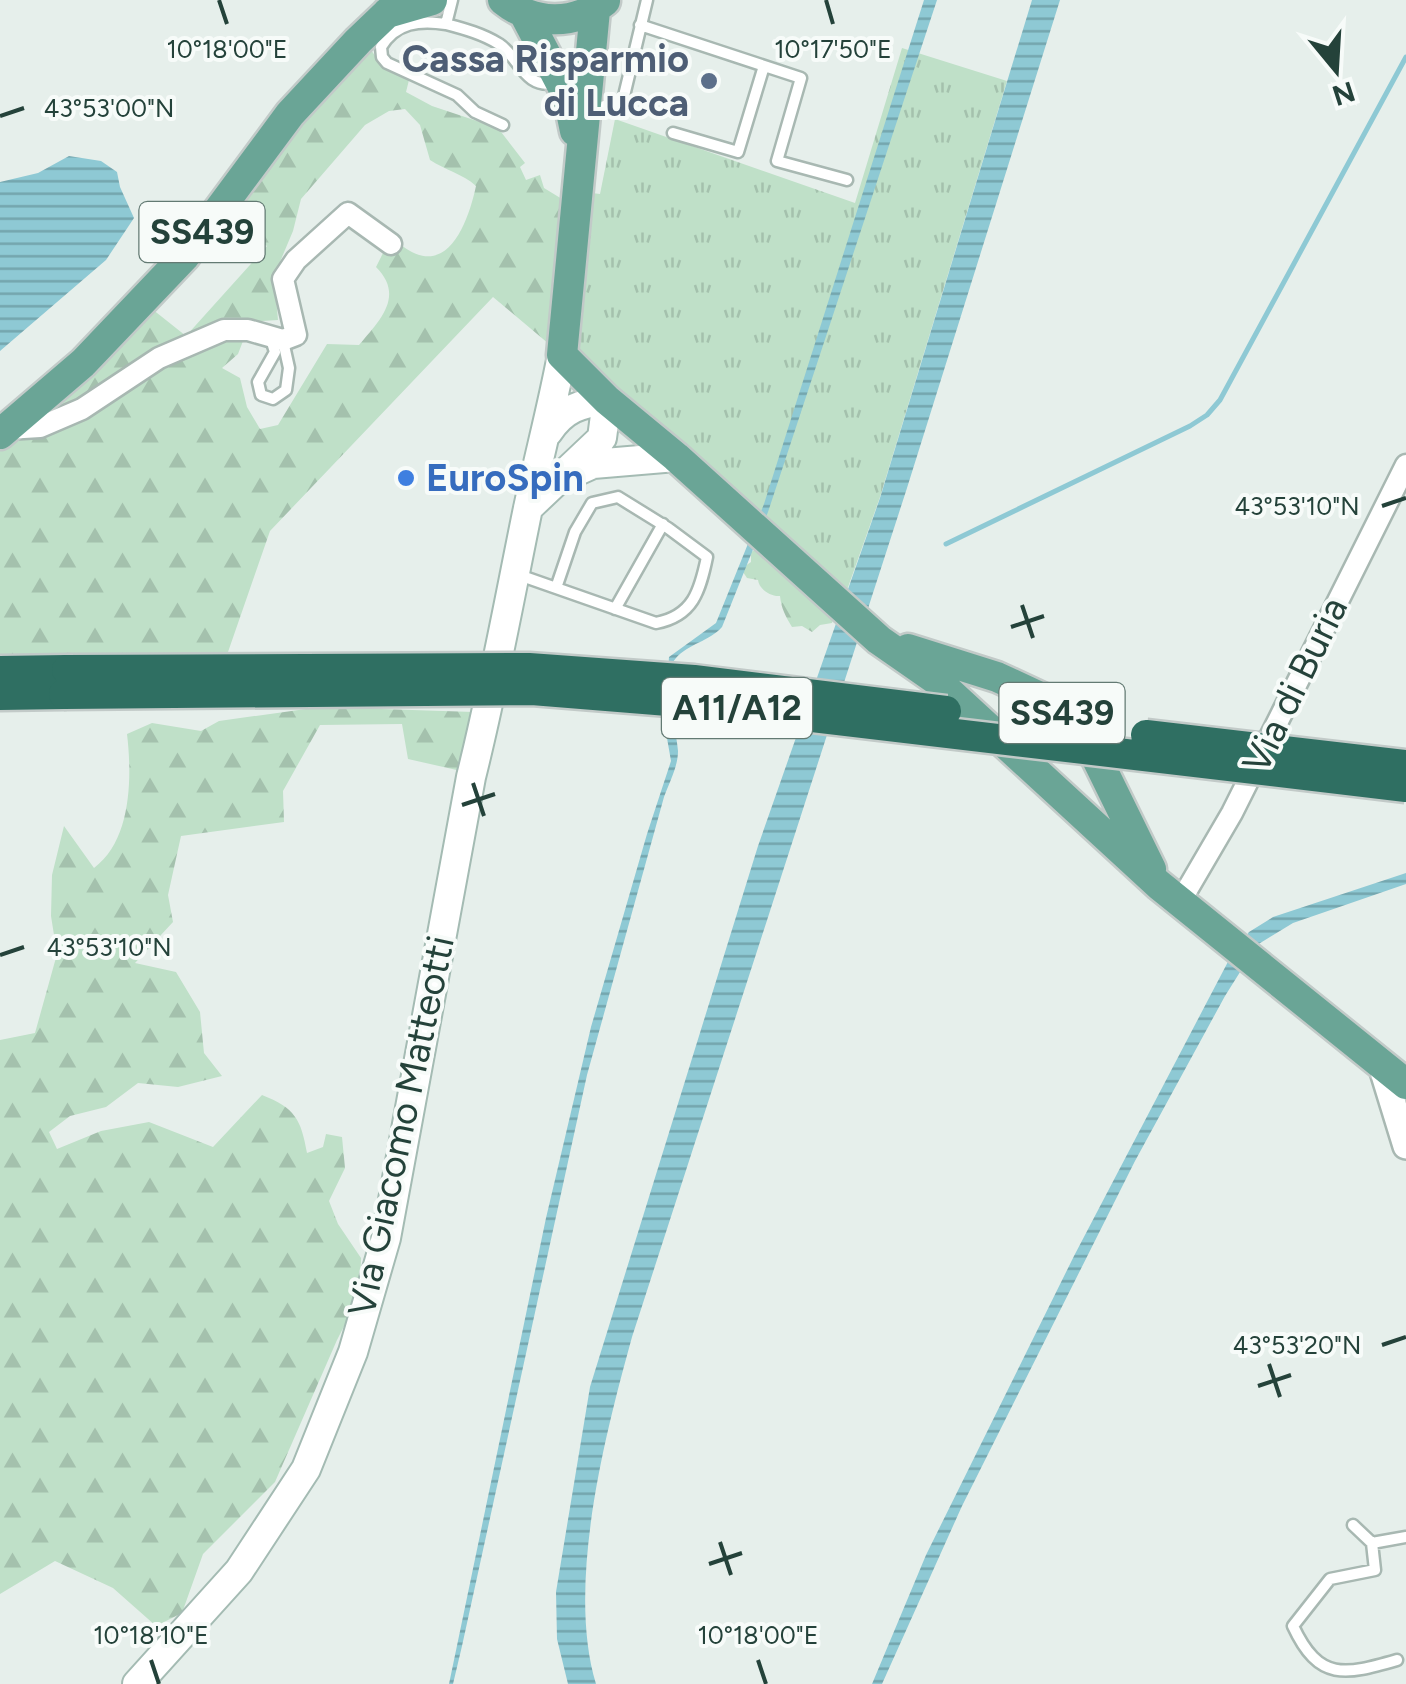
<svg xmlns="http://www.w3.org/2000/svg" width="1406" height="1684" viewBox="0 0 1406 1684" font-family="Figtree,sans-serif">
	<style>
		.grass { fill: url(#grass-tufts) }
		.forest { fill: url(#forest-firs); fill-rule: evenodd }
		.water { fill: url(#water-rules) }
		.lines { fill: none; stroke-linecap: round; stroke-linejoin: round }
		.stream { stroke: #8ec9d4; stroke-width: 5 }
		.service-casing { stroke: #a8b8b2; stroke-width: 15 }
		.minor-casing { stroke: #a8b8b2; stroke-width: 25 }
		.tertiary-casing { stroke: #a8b8b2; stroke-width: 30 }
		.secondary-casing { stroke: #a4bbb3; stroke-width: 32 }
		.primary-casing { stroke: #c2cac8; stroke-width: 35 }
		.motorway-casing { stroke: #c2cac8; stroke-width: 35 }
		.service { stroke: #fff; stroke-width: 10 }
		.minor { stroke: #fff; stroke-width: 20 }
		.tertiary { stroke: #fff; stroke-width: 25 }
		.secondary { stroke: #fff; stroke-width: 28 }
		.primary { stroke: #6aa596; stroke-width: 30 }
		.motorway { stroke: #2f6f62; stroke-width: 30 }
		.motorway-bridge-casing { stroke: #c2cac8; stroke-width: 35; stroke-linecap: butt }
		.motorway-bridge { stroke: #2f6f62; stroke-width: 30 }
		.ticks { fill: none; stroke: #24423a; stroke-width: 4 }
		.service-dot { fill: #5c6f8a; stroke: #f7fbf9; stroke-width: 4 }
		.shop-dot { fill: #3f7fe0; stroke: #f7fbf9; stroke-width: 4 }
		.labels { text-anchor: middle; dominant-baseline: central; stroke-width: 8; stroke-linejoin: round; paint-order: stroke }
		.shield { fill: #f7fbf9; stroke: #637a73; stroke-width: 2.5 }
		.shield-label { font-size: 35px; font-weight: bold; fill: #24423a }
		.service-label { font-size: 38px; font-weight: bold; fill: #4e5e75; stroke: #f7fbf9; text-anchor: end }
		.shop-label { font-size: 38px; font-weight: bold; fill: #366cbe; stroke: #f7fbf9; text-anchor: start }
		.street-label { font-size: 38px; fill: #24423a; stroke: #f7fbf9 }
		.ticks-label { font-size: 25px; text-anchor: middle; fill: #24423a; stroke: #f7fbf9; stroke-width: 8; stroke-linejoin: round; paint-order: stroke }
	</style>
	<defs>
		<pattern id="grass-tufts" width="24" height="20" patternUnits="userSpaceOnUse" patternTransform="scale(2.5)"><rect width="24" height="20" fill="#bfe0c8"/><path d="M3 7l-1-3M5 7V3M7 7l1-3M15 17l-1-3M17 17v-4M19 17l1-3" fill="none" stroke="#a4c1ad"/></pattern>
		<pattern id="forest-firs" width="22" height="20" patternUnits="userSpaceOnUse" patternTransform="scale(2.5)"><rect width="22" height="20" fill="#bfe0c8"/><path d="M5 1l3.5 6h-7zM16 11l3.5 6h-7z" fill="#a4c1ad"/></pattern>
		<pattern id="water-rules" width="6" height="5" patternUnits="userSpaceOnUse" patternTransform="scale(2.5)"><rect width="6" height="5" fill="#8ec9d4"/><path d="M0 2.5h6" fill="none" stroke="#74a5ad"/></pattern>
	</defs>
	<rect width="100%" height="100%" fill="#e6efeb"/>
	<path class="grass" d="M902,48L1007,81L880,497L841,607L562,356L576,191L600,194L615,119L855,203Z"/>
	<path class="forest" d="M358,41L371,50L383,67L409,80L406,92L432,106L498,128L525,163L520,167L526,180L540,175L544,188L562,199V355L493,297L270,531L228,652L0,656V434L142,301L186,336L267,246L218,212ZM405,109L420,125L430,160C445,170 463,174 476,186C468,223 447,281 401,245L383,253L376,267C405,296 380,320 359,345L327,344L278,425L260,429L247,407L240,378L222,368L238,354L243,341L227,323L278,320L274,276L293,231L301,199L365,125L389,111Z
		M757,549L834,616L832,623L820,625L812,632L802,626L792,627C786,617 781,608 780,596C771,597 759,589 758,580L747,578L743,572L745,566L751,562V552Z
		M320,707L474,712L463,746L470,773L408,759L402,724L320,725L283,791L284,822L181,836L168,895L173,922L135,963L176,972L200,1012L204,1053L222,1076L178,1087L138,1083L106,1107L70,1116L49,1132L57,1149L101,1131L149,1122L213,1147L262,1095C295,1108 301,1119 307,1153L323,1147L326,1134L342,1137L345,1168L329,1201L338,1224L361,1258L360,1295L337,1340L275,1482L203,1554L182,1613L156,1626L113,1588L55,1561L0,1594V1040L35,1033L57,954L51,916L52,875L64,826L94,868C132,840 132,776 127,734L152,723L201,731L219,721Z"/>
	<path class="water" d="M924,0H937L768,512L722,627C710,641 688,644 676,658C658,678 677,728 678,751C678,767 669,783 664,797L587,1075L462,1646L453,1684H449L546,1218L591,1027L647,834L671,761L664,721L669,657L716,623L764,504Z
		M1032,0H1060L907,488L632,1337C605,1435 566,1585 596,1684H568L557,1639L556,1592L590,1387L758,846L880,498Z
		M69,156L101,161L117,172L120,187L134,218L106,260L0,351V182L38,173Z
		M1406,873V884L1293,923L1257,945L1225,996L1135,1161L962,1506L882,1684H872L926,1555L1074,1256L1231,956L1249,932L1273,917Z"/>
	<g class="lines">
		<path class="stream" d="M946,544L1190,426L1207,415L1220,400L1406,57"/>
		<g class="service-casing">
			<path id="service" d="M452,0L446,24C465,29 483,34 499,44C520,58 524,89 555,83
				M446,24C420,20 396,22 381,47L382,57L387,63L457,95L475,112L503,125
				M640,25L801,78L777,161L847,180
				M589,111L623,100L647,0
				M673,133L738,152L764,66
				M270,336L275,352L258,382L261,395L273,399L286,390L289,368L283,341
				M519,575L656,623C693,616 700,591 707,557L668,528L618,497L592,503L575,532L556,588
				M615,609L663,524
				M1353,1525L1372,1543
				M1397,1660C1345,1675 1319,1682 1293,1626L1330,1579L1375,1570L1372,1543L1406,1537"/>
		</g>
		<g class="minor-casing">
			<path id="minor" d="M7,429L40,427L82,409L159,358L224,330H248L283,340L296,335L283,279L296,260L348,213L391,244
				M1180,902L1232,813L1406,465"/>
		</g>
		<g class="tertiary-casing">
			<path id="tertiary" d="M1382,1068L1406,1146"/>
		</g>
		<g class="secondary-casing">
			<path id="secondary" d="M573,473L593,464L676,457
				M528,508L602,438L607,400C580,404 564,408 548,432
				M137,1684L239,1571L306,1469L353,1352L386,1238L471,777C493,690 509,601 527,513C538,460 552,408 562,355"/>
		</g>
		<g class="primary-casing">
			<path id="primary" d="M503,0C534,25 574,26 605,1
				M595,10L562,355L607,400L676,457L879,640L935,679L1159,885L1406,1084
				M387,13L432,0
				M525,15L568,97L575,131
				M0,434L83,363L184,257L290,114L358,41L401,0
				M908,649L997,677L1053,703L1096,757L1151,869"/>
		</g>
		<g class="motorway-casing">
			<path id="motorway" d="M0,671L67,670
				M0,695L64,694"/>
		</g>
		<use href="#service" class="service"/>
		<use href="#minor" class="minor"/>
		<use href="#tertiary" class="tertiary"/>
		<use href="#secondary" class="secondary"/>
		<use href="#primary" class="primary"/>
		<use href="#motorway" class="motorway"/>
		<g class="motorway-bridge-casing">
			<path id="motorway-bridge" d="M67,670L529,668L694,680L946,711
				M64,694L532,690L693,703L1406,787
				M1146,735L1406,765"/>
		</g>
		<use href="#motorway-bridge" class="motorway-bridge"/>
	</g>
	<path class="ticks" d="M219,0L227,24M826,0L833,24M0,116L24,108M1382,506L1406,498M1022,605L1033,638M1011,627L1044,616M473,783L484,816M462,805L495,794M0,955L24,947M1382,1345L1406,1337M1269,1364L1280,1397M1258,1386L1291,1375M720,1542L731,1575M709,1564L742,1553M151,1660L159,1684M758,1660L766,1684"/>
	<circle class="service-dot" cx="709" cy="81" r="10"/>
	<circle class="shop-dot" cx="406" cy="478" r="10"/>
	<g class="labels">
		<g class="shield">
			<rect x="139.5" y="202" width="125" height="60" rx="8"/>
			<rect x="662" y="678" width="150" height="60" rx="8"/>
			<rect x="999.5" y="683" width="125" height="60" rx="8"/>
		</g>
		<g class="shield-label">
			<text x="202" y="232">SS439</text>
			<text x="737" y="708">A11/A12</text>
			<text x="1062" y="713">SS439</text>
		</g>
		<g class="service-label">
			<text x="689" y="59">Cassa Risparmio<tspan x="689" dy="44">di Lucca</tspan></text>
		</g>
		<g class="shop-label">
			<text x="426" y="478">EuroSpin</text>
		</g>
		<g class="street-label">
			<text transform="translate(1295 685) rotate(-64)">Via di Buria</text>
			<text transform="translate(401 1126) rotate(-78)">Via Giacomo Matteotti</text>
		</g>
	</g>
	<g class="ticks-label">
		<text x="227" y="58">10°18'00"E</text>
		<text x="833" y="58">10°17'50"E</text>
		<text x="109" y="117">43°53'00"N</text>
		<text x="1297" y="515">43°53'10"N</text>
		<text x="109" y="956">43°53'10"N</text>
		<text x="1297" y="1354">43°53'20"N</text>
		<text x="151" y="1644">10°18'10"E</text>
		<text x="758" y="1644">10°18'00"E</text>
	</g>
	<g transform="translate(1336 70) rotate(162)" stroke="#f7fbf9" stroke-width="8" paint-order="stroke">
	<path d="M0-8L18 38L0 25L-18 38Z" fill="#24423a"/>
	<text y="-15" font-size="28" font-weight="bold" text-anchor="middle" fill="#24423a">N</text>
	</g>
</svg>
